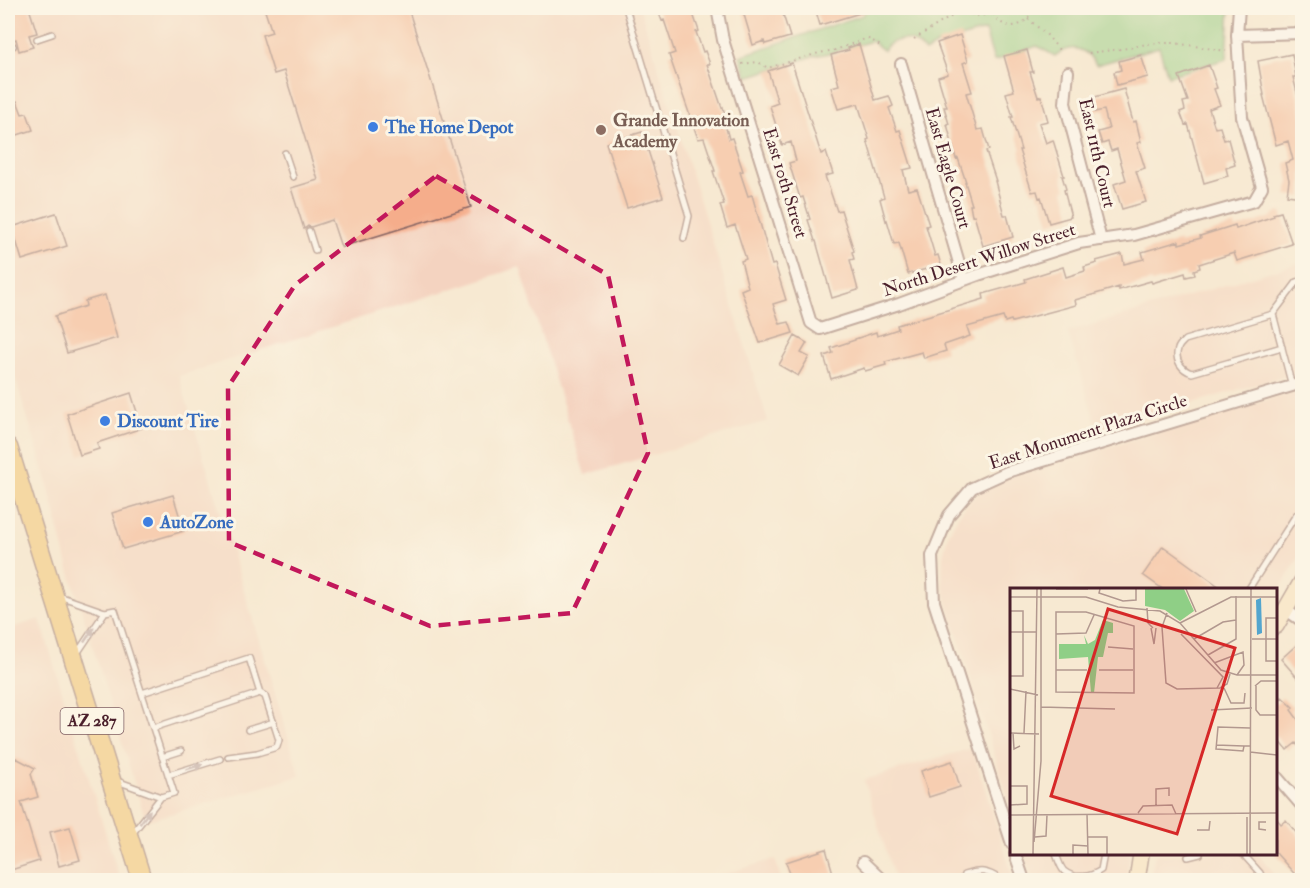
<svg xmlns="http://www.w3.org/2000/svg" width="1310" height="888" viewBox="0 0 1310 888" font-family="'IM FELL Double Pica',serif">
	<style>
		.built { fill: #f4d3c0 }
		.green { fill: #8fcf86; stroke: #6c7758; stroke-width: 1.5 }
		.building { fill: #f5ad8b }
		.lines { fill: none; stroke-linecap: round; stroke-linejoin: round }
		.lane-casing { stroke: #876665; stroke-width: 8 }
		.street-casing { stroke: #876665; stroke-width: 14 }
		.secondary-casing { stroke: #876665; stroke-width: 18 }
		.primary-casing { stroke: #876665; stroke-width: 21 }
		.path { stroke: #876665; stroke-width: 2; stroke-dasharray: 1.5 4.5; stroke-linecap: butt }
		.lane { stroke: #fff; stroke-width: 5 }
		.street { stroke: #fff; stroke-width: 10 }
		.secondary { stroke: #fae7c3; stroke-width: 15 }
		.primary { stroke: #f2c36a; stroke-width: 18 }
		.oneway { fill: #ae9aa0 }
		.marked { fill: none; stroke: #c2185b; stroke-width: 4.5; stroke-dasharray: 12 8; stroke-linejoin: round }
		.shop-dot { fill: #3f7fe0; stroke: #fcf5e5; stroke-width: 2 }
		.education-dot { fill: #8d6e63; stroke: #fcf5e5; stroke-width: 2 }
		.labels { text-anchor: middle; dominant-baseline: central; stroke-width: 6; stroke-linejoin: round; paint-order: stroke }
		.shield { fill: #fcf5e5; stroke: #7f5f63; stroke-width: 1.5 }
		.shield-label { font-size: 16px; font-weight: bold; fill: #4a1f2b }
		.education-label { font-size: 18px; font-weight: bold; fill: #785e54; stroke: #fcf5e5; text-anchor: start }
		.shop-label { font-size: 18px; font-weight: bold; fill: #366cbe; stroke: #fcf5e5; text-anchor: start }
		.street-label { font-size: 18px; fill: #4a1f2b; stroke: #fcf5e5 }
		.inset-road { fill: none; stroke: #b2988f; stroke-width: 1.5 }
		.view { fill: #d62828; fill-opacity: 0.15; stroke: #d62828; stroke-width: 3 }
		.inset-edge { fill: none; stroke: #4a1f2b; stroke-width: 3 }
	</style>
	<rect width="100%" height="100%" fill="#fcf5e5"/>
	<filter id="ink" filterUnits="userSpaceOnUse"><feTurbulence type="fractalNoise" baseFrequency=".0167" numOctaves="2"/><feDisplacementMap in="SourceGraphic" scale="12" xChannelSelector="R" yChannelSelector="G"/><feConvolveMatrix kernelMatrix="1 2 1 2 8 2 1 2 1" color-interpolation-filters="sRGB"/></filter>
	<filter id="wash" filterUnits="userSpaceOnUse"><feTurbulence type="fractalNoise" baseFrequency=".008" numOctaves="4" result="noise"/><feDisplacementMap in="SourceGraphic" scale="24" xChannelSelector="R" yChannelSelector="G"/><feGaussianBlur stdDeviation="1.35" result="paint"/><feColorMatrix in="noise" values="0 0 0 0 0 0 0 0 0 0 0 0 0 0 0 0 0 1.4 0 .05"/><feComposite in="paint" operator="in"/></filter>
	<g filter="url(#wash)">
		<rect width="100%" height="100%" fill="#f7e9d2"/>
		<path class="built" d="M8,8H640L768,421L585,475L520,267L179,376L300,776L146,821L68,566L47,481L8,355Z
			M1302,262V371L1098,431L1068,332Z
			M1302,389V553L1276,595V590H1012V811L947,602L942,582L943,556L948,535L958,516L970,501L986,488L1007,477Z
			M40,619L120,880H8V629Z
			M972,748L1014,880H895L864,780Z
			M1025,854H1130L1126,880H1035L1031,875Z
			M1155,854H1257L1270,868L1276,880H1150Z
			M775,859L781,880H703Z"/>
		<path class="green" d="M867,8H1230L1227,59L1168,76L1159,47L1096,65C1087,48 1071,43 1055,56L1037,46L994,61L985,31L938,44L925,52C913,37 896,35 883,50L872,41L830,53L814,56L747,77L740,56L863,15Z"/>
		<g id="blocks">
			<path class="building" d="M8,8H29L37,33L29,35L33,47L19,51L16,39L8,42Z
				M264,8H408L471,207L341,247L332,220L311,227L308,226L304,229L291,188L318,180L284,71L274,74L262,35L272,32Z
				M657,8H691L699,31L696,32L703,52L705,51L710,64H707L722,108L723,107L725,116L723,117L729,139L732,138L743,171L740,172L748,196L752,195L772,265L775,264L786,300L773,304L780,324L789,322L793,333L760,343L741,290L748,287L741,261L746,259L735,225L727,228L720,205L724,204L713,171H715L704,138L698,139L669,55L675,53L664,20L662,21Z
				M742,8H781L790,37L765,44L764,41L753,45Z
				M815,8H869L870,10L820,25Z
				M960,35L968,61L963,63L972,92L966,93L977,130L983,129L989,150L986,151L996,181H995L1004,215H1007L1013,237L983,246L974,215L972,216L970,205H972L965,182H966L958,158L956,159L947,124H949L944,107H947L938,77L948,74L937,43Z
				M859,44L875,100L889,96L893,106L889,108L897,131L900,130L912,168L903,170L908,190L917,188L929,225L926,226L935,256L938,255L941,265L908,274L899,243L894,244L887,220L886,221L880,199L884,197L867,140L869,139L858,104L838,109L831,87L839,85L831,55L849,50L848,48Z
				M1027,50L1033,72H1030L1038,97L1041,96L1048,121L1039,123L1046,143L1053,140L1064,176H1062L1066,189L1064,190L1071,217L1049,223L1041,197L1039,198L1037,191L1032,192L1026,173L1019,150H1021L1011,117H1013L1006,93L1014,91L1004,56Z
				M1292,54L1296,77H1293L1302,112V197L1287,195L1289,180L1285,163L1293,160L1288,141L1276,145L1263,95H1264L1258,61Z
				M1141,55L1148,77L1117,85L1114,72L1121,70L1119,61Z
				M792,63L821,154L826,152L833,174L825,176L837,211L841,210L854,251L852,252L854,259L850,260L858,290L832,298L816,241H815L808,220L810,219L803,197L800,198L789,163L796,161L791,142L782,145L770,106L778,103L768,71Z
				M1209,65L1217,88L1214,89L1220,105L1209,109L1215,128L1220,127L1224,140L1228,139L1235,165L1226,168L1228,176L1204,183L1188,124L1185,125L1180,112L1185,110L1183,102L1188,101L1179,76Z
				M1124,89L1133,122L1136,121L1141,142L1137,143L1145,168L1136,171L1146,202L1122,209L1114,184L1126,180L1117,149L1111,151L1108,142L1102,144L1098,132L1109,129L1104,110L1094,112L1091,98Z
				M17,101L22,114L27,113L33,130L8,138V104Z
				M642,132L663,197L627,208L606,143Z
				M1281,212L1292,244L1237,261L1234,253L1199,264L1200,268L1194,270L1195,275L1186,277L1185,273L1152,283L1151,281L1119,290V287L1075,300L1076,305L1012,322L1011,320L1005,322L1003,317L967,327L970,336L944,345L946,351L924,358L922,352L885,362L886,365L865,371L864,368L831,379L824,356L833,353L831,348L855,340V339L876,332L877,336L898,329L897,325L984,299L983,294L1026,282L1025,279L1063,267L1066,277L1085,271L1084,267L1097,263L1096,261L1122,254L1124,264L1144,259L1142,252L1179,241V244L1201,238L1200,236L1235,225L1236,229L1274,216L1273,214Z
				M56,213L67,246L22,260L12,227Z
				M105,295L117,338L67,353L55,316L86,306L85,301Z
				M795,336L807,343L801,353L809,357L798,376L779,365Z
				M131,393L142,428L97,443L99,449L80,455L67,414Z
				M173,495L184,531L123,549L112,513Z
				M1163,546L1224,590H1164L1143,575Z
				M1302,640V683L1281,659Z
				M1282,697L1293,707L1291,710L1302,725V751L1296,743L1287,750L1275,735V705Z
				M16,758L35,768L31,774L38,797L21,802L39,861L8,871V766L12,764Z
				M952,761L960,787L929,797L921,771Z
				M1275,817L1281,824L1286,820L1302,840V880H1300L1275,852Z
				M70,827L80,860L59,866L50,832Z
				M826,849L835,880H792L786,862Z"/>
		</g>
	</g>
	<g filter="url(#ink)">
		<use href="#blocks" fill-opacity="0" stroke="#876665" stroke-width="1.5"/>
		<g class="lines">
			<g class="lane-casing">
				<path id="lane" d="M626,8L689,216L684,238
					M37,39L52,34
					M8,48L13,46
					M285,153L293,177
					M309,231L315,250
					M1273,314L1185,340C1182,343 1179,345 1178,349C1174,360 1182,370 1192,373L1282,347
					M1292,386L1273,314L1297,282L1302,280
					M1248,590L1296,515
					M59,596L105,612L115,610L174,793L161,797L132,834
					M76,655L105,612
					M142,693L249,658L260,693L265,696L279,740L277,747L257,753L228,757
					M153,728L260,693
					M248,730L274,722
					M162,757L181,751
					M168,775L220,759
					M117,781L161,797
					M1056,854C1058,859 1060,867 1064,871C1075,880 1091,877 1101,870L1104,854
					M1243,854L1260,873L1263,880
					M1188,857L1200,854
					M964,875C980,870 987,870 1001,880"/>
			</g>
			<g class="street-casing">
				<path id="street" d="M717,8L723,40L811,323L820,329L899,304L978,275L1079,243L1134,235L1254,201L1262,187L1242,117L1237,35L1239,8
					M1237,35L1302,33
					M901,64L964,280
					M1068,72L1065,103L1101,240
					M1286,610L1302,621
					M1276,776L1302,806
					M1012,844L934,602L932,556L949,515L972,488L1007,472L1302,383
					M1015,854L1024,880
					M863,862L882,880"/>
			</g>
			<g class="secondary-casing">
				<path id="secondary" d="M1276,626L1302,581
					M1137,880L1141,854"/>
			</g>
			<g class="primary-casing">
				<path id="primary" d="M8,447L142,880"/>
			</g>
			<path class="path" d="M977,8L978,17
				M992,8C997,32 1027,32 1032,8
				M1028,19L1046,34L1060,51
				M914,39L962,10C976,17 978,17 993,13
				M1089,53L1129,48L1146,44L1161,43H1175L1226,51
				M742,64L758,62L768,68L819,53L835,50L865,39H870L883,48"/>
			<use href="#lane" class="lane"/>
			<use href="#street" class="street"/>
			<use href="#secondary" class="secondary"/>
			<use href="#primary" class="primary"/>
		</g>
		<defs><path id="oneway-solid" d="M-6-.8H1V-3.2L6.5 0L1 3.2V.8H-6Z" transform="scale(1.5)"/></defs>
		<g class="oneway">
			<use href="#oneway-solid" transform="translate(89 635) rotate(-56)"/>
			<use href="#oneway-solid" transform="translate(194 767) rotate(-17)"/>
			<use href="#oneway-solid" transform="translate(145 817) rotate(-53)"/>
		</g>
	</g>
	<path d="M0 0H1310V888H0ZM436,176L608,275L648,453L572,613L430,626L229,542L228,387L295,285Z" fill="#f7e9d2" fill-opacity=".55" fill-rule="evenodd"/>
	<path class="marked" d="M436,176L608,275L648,453L572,613L430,626L229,542L228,387L295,285Z"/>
	<g class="shop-dot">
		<circle cx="373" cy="127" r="6"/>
		<circle cx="105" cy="421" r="6"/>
		<circle cx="148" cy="522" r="6"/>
	</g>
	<circle class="education-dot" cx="601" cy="130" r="6"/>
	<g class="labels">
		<rect class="shield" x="60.5" y="708" width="63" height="26" rx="4.5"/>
		<g class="shield-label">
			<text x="92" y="721">AZ 287</text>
		</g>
		<g class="education-label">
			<text x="613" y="120">Grande Innovation<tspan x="613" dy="21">Academy</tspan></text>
		</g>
		<g class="shop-label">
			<text x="385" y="127">The Home Depot</text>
			<text x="117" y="421">Discount Tire</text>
			<text x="160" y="522">AutoZone</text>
		</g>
		<g class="street-label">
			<text transform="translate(1097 153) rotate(77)">East 11th Court</text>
			<text transform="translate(948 168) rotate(74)">East Eagle Court</text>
			<text transform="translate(785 183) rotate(73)">East 10th Street</text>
			<text transform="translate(979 260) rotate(-18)">North Desert Willow Street</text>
			<text transform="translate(1088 432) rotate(-18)">East Monument Plaza Circle</text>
		</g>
	</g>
	<g transform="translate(1010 588)">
		<rect width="267" height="267" fill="#f7e9d2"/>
		<path d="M135,1H174L184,23L170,33L155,22L135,18ZM93,32L103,35V45H98L93,69H88L84,105H81L78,69L49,71V56H76L74,47L78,56L85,52Z" fill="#8fcf86"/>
		<path d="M251,10L252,45L247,47L246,12Z" fill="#53a5ce"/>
		<path class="inset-road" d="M46,1H78M90,1L89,5L113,13L126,12V1M176,1L186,24M0,9H76L108,19L150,23L170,35L211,82L227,87H267M137,20L138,35L143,40M0,23H13V88H0M46,24H76L124,38V105L46,104ZM157,25L152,39L156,95L167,101L210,100L217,96L220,86M267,30H256V73H267M170,35L221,9H267M141,40L144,56L146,40M0,44H27M46,46L76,45L84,27M171,46L213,89L207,100M184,51L213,34L226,32M242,51H267M98,59L123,61M198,67L226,51V8M204,75L233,64L234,77L227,87M46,82H77M89,82H123M245,98L251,93H267M246,98V122L250,127H267M214,100L221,115H234L235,105M0,101L28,107M31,119L105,121M201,122L242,120M0,145L29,146M3,145L4,161L10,158M14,145L16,103M206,157L234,158M240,158H234L233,163L206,161L208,139L240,140M240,164L267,167M0,198H17V216L0,217M146,217V201L159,200V208M128,225L133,218L162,217L166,226M77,226L78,266M0,227L267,225M256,234H249V241L256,242M187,242H199L200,233M25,249L36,248L37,227M77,249H97V266M24,254L31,173V1M23,266L27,1M63,266V257L78,258M237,266V229M240,266L241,1"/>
		<path class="view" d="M98,21L225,60L167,246L41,208Z"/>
		<rect width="267" height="267" class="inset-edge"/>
	</g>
	<rect width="1310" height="888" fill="none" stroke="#fcf5e5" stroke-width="30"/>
</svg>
